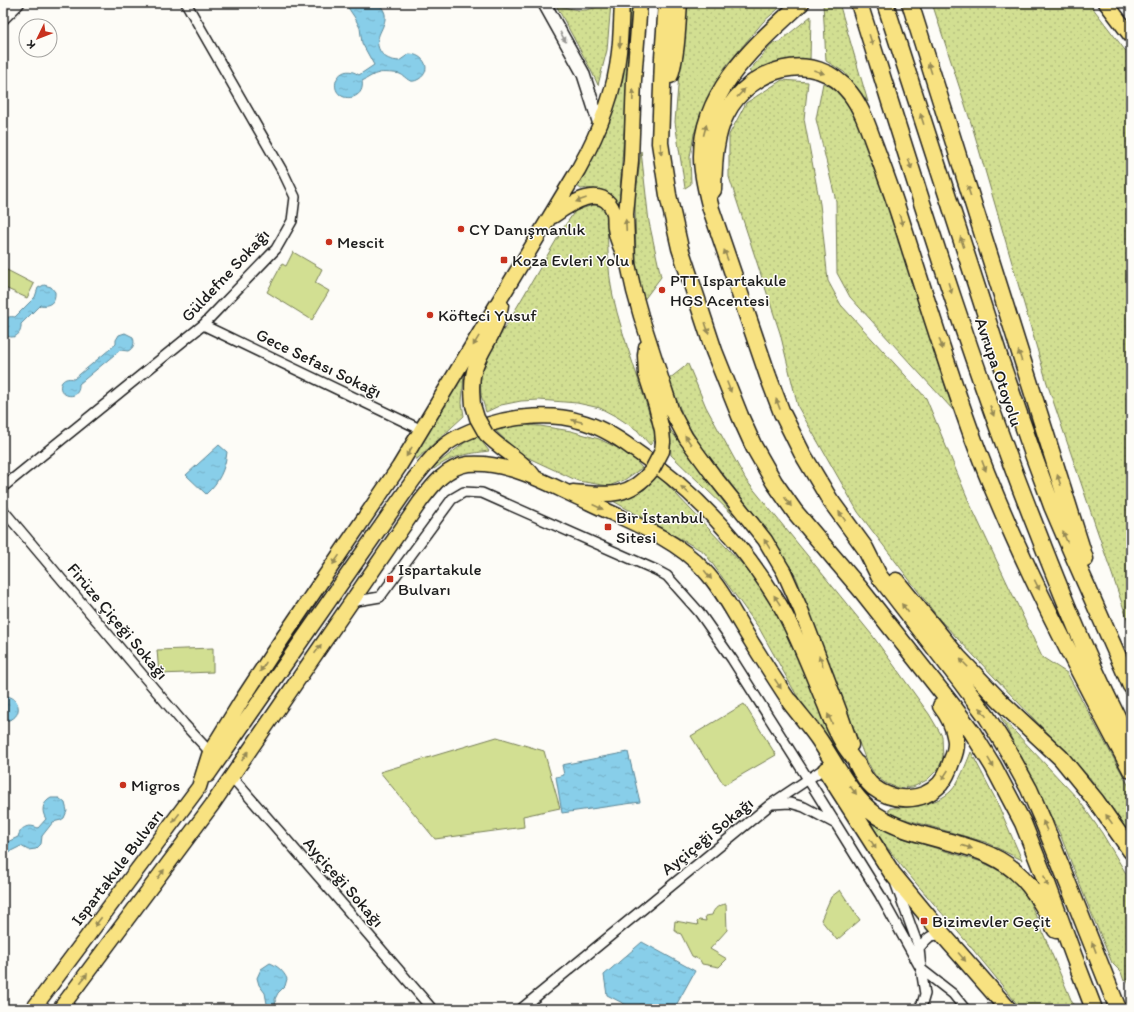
<svg xmlns="http://www.w3.org/2000/svg" width="1134" height="1012" viewBox="0 0 1134 1012" font-family="Itim,sans-serif">
	<style>
		.grass { fill: url(#grass-dots); stroke: #777e57 }
		.park { fill: #d2df92; stroke: #777e57 }
		.water { fill: url(#water-ripples); stroke: #5d8797 }
		.lines { fill: none; stroke-linecap: round; stroke-linejoin: round }
		.street-casing { stroke: #1c1c1c; stroke-width: 12 }
		.secondary-casing { stroke: #1c1c1c; stroke-width: 15 }
		.primary-casing { stroke: #1c1c1c; stroke-width: 17 }
		.highway-casing { stroke: #1c1c1c; stroke-width: 19 }
		.street { stroke: #fdfcf7; stroke-width: 9 }
		.secondary { stroke: #fdfcf7; stroke-width: 12 }
		.primary { stroke: #f8e281; stroke-width: 14 }
		.highway { stroke: #f8e281; stroke-width: 16 }
		.primary-bridge-casing { stroke: #1c1c1c; stroke-width: 17; stroke-linecap: butt }
		.primary-bridge { stroke: #f8e281; stroke-width: 14 }
		.oneway { fill: #989794 }
		.oneway2 { fill: #958954 }
		.poi-dot { fill: #c8321e; stroke: #fdfcf7; stroke-width: 1.5 }
		.labels { text-anchor: middle; dominant-baseline: central; stroke-width: 3; stroke-linejoin: round; paint-order: stroke }
		.poi-label { font-size: 17px; fill: #1c1c1c; stroke: #fdfcf7; text-anchor: start }
		.street-label { font-size: 17px; fill: #1c1c1c; stroke: #fdfcf7 }
	</style>
	<defs>
		<pattern id="grass-dots" width="8" height="8" patternUnits="userSpaceOnUse"><rect width="8" height="8" fill="#d2df92"/><path d="M2 2h.1M6 6h.1" fill="none" stroke="#b4bf7d" stroke-width="1.8" stroke-linecap="round"/></pattern>
		<pattern id="water-ripples" width="26" height="14" patternUnits="userSpaceOnUse"><rect width="26" height="14" fill="#88cee9"/><path d="M2 4q2-2 4 0t4 0M15 11q2-2 4 0t4 0" fill="none" stroke="#75b0c7"/></pattern>
	</defs>
	<rect width="100%" height="100%" fill="#fdfcf7"/>
	<filter id="ink" filterUnits="userSpaceOnUse"><feTurbulence type="fractalNoise" baseFrequency=".025" numOctaves="2"/><feDisplacementMap in="SourceGraphic" scale="8" xChannelSelector="R" yChannelSelector="G"/><feConvolveMatrix kernelMatrix="1 2 1 2 8 2 1 2 1" color-interpolation-filters="sRGB"/></filter>
	<g filter="url(#ink)">
		<path class="grass" d="M604,3H611L607,50L598,85L591,70L556,5C576,10 586,14 604,3Z
			M628,3H633L619,204C608,194 596,186 581,189L577,186C593,159 607,132 616,101Z
			M685,3H785L763,22L725,67L701,114L694,134L690,157L691,184L685,188L675,122Z
			M823,3H839L868,102L844,72L826,61Z
			M932,3H1089L1131,58V630L1047,383L973,129Z
			M811,16L810,61L754,75L749,71L773,43L779,42Z
			M782,80L808,82L804,119L820,204L828,281L841,305L926,398L970,504L1042,657L1067,673L1131,790V840L1090,778L940,620L858,512L798,407L780,333L729,177V135L746,103Z
			M823,83L835,89L847,101L864,133L953,410L850,297L837,273L836,201L816,119Z
			M641,151L649,222L661,277L643,301L636,263L635,201Z
			M593,205C600,205 603,207 607,214C608,241 607,269 613,296C623,341 642,385 654,430L655,439L650,445L637,430L617,417L600,408L577,403L539,400L521,401L501,405L486,412L481,395L480,376L490,353L564,227L575,211Z
			M688,364L706,407L746,480L872,635L929,714L942,736L943,759L938,769L927,780L913,787L898,788L885,783L875,775L865,758L796,577L767,530L701,446L684,419L669,379Z
			M464,373L462,403L464,416L416,460L415,454Z
			M519,425L540,426L571,431L599,439L630,454L642,468L624,480L609,486L578,481L520,454L494,429Z
			M669,428L734,516L671,455Z
			M476,434L489,451C467,454 453,455 434,469L433,467Z
			M658,475L761,584L805,669L847,769L811,721L759,628L704,552L613,501L644,490Z
			M1000,716L1078,799L1102,833L1131,882V988L1127,979L1124,981L1121,972L1112,963L1086,900L1060,834Z
			M971,752L996,800L1022,860L985,842L887,814L890,808C908,808 937,805 951,791C959,783 967,762 971,752Z
			M870,823L902,838L982,862L1006,874L1019,887L1029,900L1075,1009H1021C999,981 976,953 953,926C924,892 894,860 870,823Z"/>
		<path class="park" d="M293,252L322,269L315,283L329,291L312,320L267,292L282,264L286,266Z
			M5,269L34,284L27,298L3,287V273Z
			M213,648V672L159,674L157,650Z
			M744,704L776,755L724,785L708,759L706,760L691,736Z
			M497,737L544,751L560,808L523,816L524,827L435,839L380,772Z
			M840,890L860,920L837,940L821,920L831,897Z
			M726,904L727,930L710,949L727,959L719,967L702,964L700,960L692,956L681,934L678,933L674,930L675,921L698,925L697,922L699,920L706,921L705,916L712,915C714,908 719,905 726,904Z"/>
		<path class="water" d="M342,3H379C381,6 384,10 385,14C387,28 372,36 380,51C385,59 391,60 399,61L409,54C424,54 433,70 419,79C409,85 407,77 400,74C398,73 381,72 379,73C373,74 367,79 362,81C363,86 362,92 357,95C353,98 348,98 344,97C326,90 339,61 359,75L374,65L362,43L360,28L355,18L349,9Z
			M44,285L51,287L55,292C56,302 49,307 40,305L21,324C22,335 13,341 4,334L3,321C6,317 10,316 15,317L35,297L38,288Z
			M125,333L133,337C135,343 134,348 128,351L120,350L79,384C80,404 54,395 62,382C65,378 70,378 74,379L116,344V340L119,335Z
			M219,445L227,452C225,470 219,482 206,494L186,475Z
			M3,690L7,696C24,699 21,723 3,720Z
			M628,752L640,802L562,813L556,777L564,775L562,765Z
			M51,798H59L65,803L67,811L64,818L61,820L53,822L42,836L41,844L36,849L28,850L21,846L9,852L3,858V844L18,837C21,826 29,824 38,828L46,819C41,811 42,803 51,798Z
			M642,942L695,971L674,1009H634L607,995L604,975Z
			M270,963C278,966 284,972 287,979L285,986L278,993L275,999L276,1009H268L265,993L259,985L257,978L261,969Z"/>
		<g class="lines">
			<g class="street-casing">
				<path id="street" d="M203,325L422,430
					M3,487L203,325L276,249L292,221L295,197L284,174L186,3
					M3,510L184,724L210,752
					M351,602L380,597L452,499L464,492L482,493L656,570L667,576L699,612L732,659L808,779L880,895L921,969L925,994L922,1004L918,1009
					M231,776L332,892L432,1009
					M772,804L790,803L804,807L834,823
					M896,885L919,948L921,969L953,994L965,1009
					M919,948C928,938 930,933 944,936
					M521,1009L771,804L825,768"/>
			</g>
			<g class="secondary-casing">
				<path id="secondary" d="M544,3L583,73L600,126
					M3,18L18,3"/>
			</g>
			<g class="primary-casing">
				<path id="primary" d="M640,3L634,80L631,160L626,214L628,264L634,291L641,316L672,412L686,438L713,475L765,540L784,572L801,610L839,710L851,745
					M1106,3L1131,36
					M553,216C570,204 603,181 614,213C615,218 614,223 615,228C616,238 620,246 624,255
					M646,347L645,355L646,375L656,406L662,430L663,442
					M473,405C472,392 471,380 475,368C483,345 498,332 501,305
					M486,434C501,450 521,459 533,475
					M573,492C606,495 629,499 652,470
					M208,775L414,479C423,468 432,455 444,446C457,435 474,429 490,424C515,416 553,413 579,421C599,426 617,437 633,449C693,489 743,544 780,605C798,636 811,672 825,705C830,719 836,733 844,746C848,752 853,758 857,764
					M33,1009L199,787L210,752L242,700L272,654L399,467L578,170C598,134 615,93 619,52C621,36 621,19 622,3
					M60,1009L212,805L420,502C432,486 446,467 468,464C481,463 497,465 510,469C537,476 562,491 588,502C627,521 674,537 704,570C720,587 731,608 743,628C758,653 774,678 790,702"/>
			</g>
			<g class="highway-casing">
				<path id="highway" d="M667,3L663,58L660,143L668,195L680,248L714,351L740,416L754,447L774,482L795,512L862,591L952,705L972,732L993,766L1023,823L1048,886L1074,957L1094,1009
					M801,3C756,45 701,91 702,158C702,175 707,193 711,209L768,376L782,413L802,453L830,500L865,548L879,576L961,682L987,717L1008,751L1029,789L1043,821L1118,1009
					M859,3C915,181 969,360 1038,533C1066,605 1095,676 1131,744
					M885,3L1001,362L1034,457L1052,506L1073,555L1131,686
					M910,3L1085,559
					M670,75C677,51 677,27 679,3
					M713,190C714,164 714,137 726,114C749,68 815,47 850,93C861,107 867,124 873,141C882,165 891,189 899,214C922,286 944,358 970,430C1012,546 1073,661 1131,770
					M896,581L958,657L1001,702L1061,758L1096,801L1131,851
					M790,702C799,714 809,725 818,738C834,761 852,799 876,815C918,843 977,838 1015,871C1026,880 1036,894 1043,906C1048,914 1051,923 1056,930
					M857,764C861,772 866,781 873,787C892,802 922,803 940,784C946,777 949,769 952,760C955,753 957,743 955,736C953,724 948,715 941,706
					M826,770L892,873L944,936L1008,1009"/>
			</g>
			<use href="#street" class="street"/>
			<use href="#secondary" class="secondary"/>
			<use href="#primary" class="primary"/>
			<use href="#highway" class="highway"/>
			<g class="primary-bridge-casing">
				<path id="primary-bridge" d="M473,405L477,418L486,434
					M652,470L662,451L663,442"/>
			</g>
			<use href="#primary-bridge" class="primary-bridge"/>
		</g>
		<defs><path id="oneway-solid" d="M-6-.8H1V-3.2L6.5 0L1 3.2V.8H-6Z"/></defs>
		<use class="oneway" href="#oneway-solid" transform="translate(563 37) rotate(61)"/>
		<g class="oneway2">
			<use href="#oneway-solid" transform="translate(871 40) rotate(72)"/>
			<use href="#oneway-solid" transform="translate(620 42) rotate(93)"/>
			<use href="#oneway-solid" transform="translate(930 68) rotate(-108)"/>
			<use href="#oneway-solid" transform="translate(819 72) rotate(19)"/>
			<use href="#oneway-solid" transform="translate(741 93) rotate(-47)"/>
			<use href="#oneway-solid" transform="translate(633 95) rotate(-88)"/>
			<use href="#oneway-solid" transform="translate(922 119) rotate(-108)"/>
			<use href="#oneway-solid" transform="translate(705 130) rotate(-75)"/>
			<use href="#oneway-solid" transform="translate(661 149) rotate(83)"/>
			<use href="#oneway-solid" transform="translate(910 164) rotate(73)"/>
			<use href="#oneway-solid" transform="translate(969 191) rotate(-108)"/>
			<use href="#oneway-solid" transform="translate(581 200) rotate(160)"/>
			<use href="#oneway-solid" transform="translate(901 220) rotate(72)"/>
			<use href="#oneway-solid" transform="translate(626 225) rotate(-93)"/>
			<use href="#oneway-solid" transform="translate(962 242) rotate(-108)"/>
			<use href="#oneway-solid" transform="translate(726 255) rotate(-110)"/>
			<use href="#oneway-solid" transform="translate(950 288) rotate(72)"/>
			<use href="#oneway-solid" transform="translate(707 328) rotate(72)"/>
			<use href="#oneway-solid" transform="translate(476 341) rotate(121)"/>
			<use href="#oneway-solid" transform="translate(941 344) rotate(72)"/>
			<use href="#oneway-solid" transform="translate(1020 356) rotate(-107)"/>
			<use href="#oneway-solid" transform="translate(729 387) rotate(68)"/>
			<use href="#oneway-solid" transform="translate(778 404) rotate(-111)"/>
			<use href="#oneway-solid" transform="translate(992 411) rotate(70)"/>
			<use href="#oneway-solid" transform="translate(577 421) rotate(-167)"/>
			<use href="#oneway-solid" transform="translate(688 440) rotate(-124)"/>
			<use href="#oneway-solid" transform="translate(409 452) rotate(121)"/>
			<use href="#oneway-solid" transform="translate(984 466) rotate(69)"/>
			<use href="#oneway-solid" transform="translate(1059 480) rotate(-108)"/>
			<use href="#oneway-solid" transform="translate(685 490) rotate(-139)"/>
			<use href="#oneway-solid" transform="translate(788 502) rotate(54)"/>
			<use href="#oneway-solid" transform="translate(598 507) rotate(25)"/>
			<use href="#oneway-solid" transform="translate(842 516) rotate(-126)"/>
			<use href="#oneway-solid" transform="translate(1065 537) rotate(-113)"/>
			<use href="#oneway-solid" transform="translate(767 544) rotate(-122)"/>
			<use href="#oneway-solid" transform="translate(336 560) rotate(125)"/>
			<use href="#oneway-solid" transform="translate(708 575) rotate(51)"/>
			<use href="#oneway-solid" transform="translate(1037 585) rotate(64)"/>
			<use href="#oneway-solid" transform="translate(777 600) rotate(-123)"/>
			<use href="#oneway-solid" transform="translate(905 608) rotate(-128)"/>
			<use href="#oneway-solid" transform="translate(318 649) rotate(-55)"/>
			<use href="#oneway-solid" transform="translate(821 661) rotate(-111)"/>
			<use href="#oneway-solid" transform="translate(964 663) rotate(-134)"/>
			<use href="#oneway-solid" transform="translate(263 667) rotate(123)"/>
			<use href="#oneway-solid" transform="translate(778 684) rotate(56)"/>
			<use href="#oneway-solid" transform="translate(983 712) rotate(-126)"/>
			<use href="#oneway-solid" transform="translate(830 719) rotate(-115)"/>
			<use href="#oneway-solid" transform="translate(245 756) rotate(-56)"/>
			<use href="#oneway-solid" transform="translate(991 763) rotate(59)"/>
			<use href="#oneway-solid" transform="translate(945 775) rotate(123)"/>
			<use href="#oneway-solid" transform="translate(853 790) rotate(51)"/>
			<use href="#oneway-solid" transform="translate(176 818) rotate(127)"/>
			<use href="#oneway-solid" transform="translate(1109 819) rotate(-125)"/>
			<use href="#oneway-solid" transform="translate(1045 826) rotate(-112)"/>
			<use href="#oneway-solid" transform="translate(873 844) rotate(58)"/>
			<use href="#oneway-solid" transform="translate(967 847) rotate(17)"/>
			<use href="#oneway-solid" transform="translate(161 874) rotate(-54)"/>
			<use href="#oneway-solid" transform="translate(1046 881) rotate(68)"/>
			<use href="#oneway-solid" transform="translate(98 922) rotate(127)"/>
			<use href="#oneway-solid" transform="translate(1094 947) rotate(-111)"/>
			<use href="#oneway-solid" transform="translate(962 957) rotate(49)"/>
			<use href="#oneway-solid" transform="translate(84 978) rotate(-53)"/>
		</g>
	</g>
	<g class="poi-dot">
		<circle cx="461" cy="229" r="4"/>
		<circle cx="329" cy="242" r="4"/>
		<rect x="500" y="256" width="8" height="8" rx="2"/>
		<circle cx="662" cy="290" r="4"/>
		<circle cx="430" cy="315" r="4"/>
		<rect x="604" y="523" width="8" height="8" rx="2"/>
		<rect x="386" y="575" width="8" height="8" rx="2"/>
		<circle cx="123" cy="785" r="4"/>
		<rect x="920" y="917" width="8" height="8" rx="2"/>
	</g>
	<g class="labels">
		<g class="poi-label">
			<text x="469" y="229">CY Danışmanlık</text>
			<text x="337" y="242">Mescit</text>
			<text x="512" y="260">Koza Evleri Yolu</text>
			<text x="670" y="280">PTT Ispartakule<tspan x="670" dy="20">HGS Acentesi</tspan></text>
			<text x="438" y="315">Köfteci Yusuf</text>
			<text x="616" y="517">Bir İstanbul<tspan x="616" dy="20">Sitesi</tspan></text>
			<text x="398" y="569">Ispartakule<tspan x="398" dy="20">Bulvarı</tspan></text>
			<text x="131" y="785">Migros</text>
			<text x="932" y="921">Bizimevler Geçit</text>
		</g>
		<g class="street-label">
			<text transform="translate(225 275) rotate(-47)">Güldefne Sokağı</text>
			<text transform="translate(319 363) rotate(26)">Gece Sefası Sokağı</text>
			<text transform="translate(999 372) rotate(71)">Avrupa Otoyolu</text>
			<text transform="translate(118 621) rotate(50)">Firüze Çiçeği Sokağı</text>
			<text transform="translate(707 836) rotate(-39)">Ayçiçeği Sokağı</text>
			<text transform="translate(117 867) rotate(-53)">Ispartakule Bulvarı</text>
			<text transform="translate(344 882) rotate(49)">Ayçiçeği Sokağı</text>
		</g>
	</g>
	<rect width="1134" height="1012" fill="none" stroke="#fdfcf7" stroke-width="16"/>
	<rect x="8" y="8" width="1118" height="996" fill="none" stroke="#1c1c1c" stroke-width="1.5" filter="url(#ink)"/>
	<g transform="translate(38 38) rotate(227)"><circle r="19" fill="#fdfcf7" stroke="#a3a29f"/>
	<path d="M0-3L7 15L0 10L-7 15Z" fill="#c8321e"/>
	<text y="-6" font-size="11" font-weight="bold" text-anchor="middle" fill="#1c1c1c">K</text>
	</g>
</svg>
